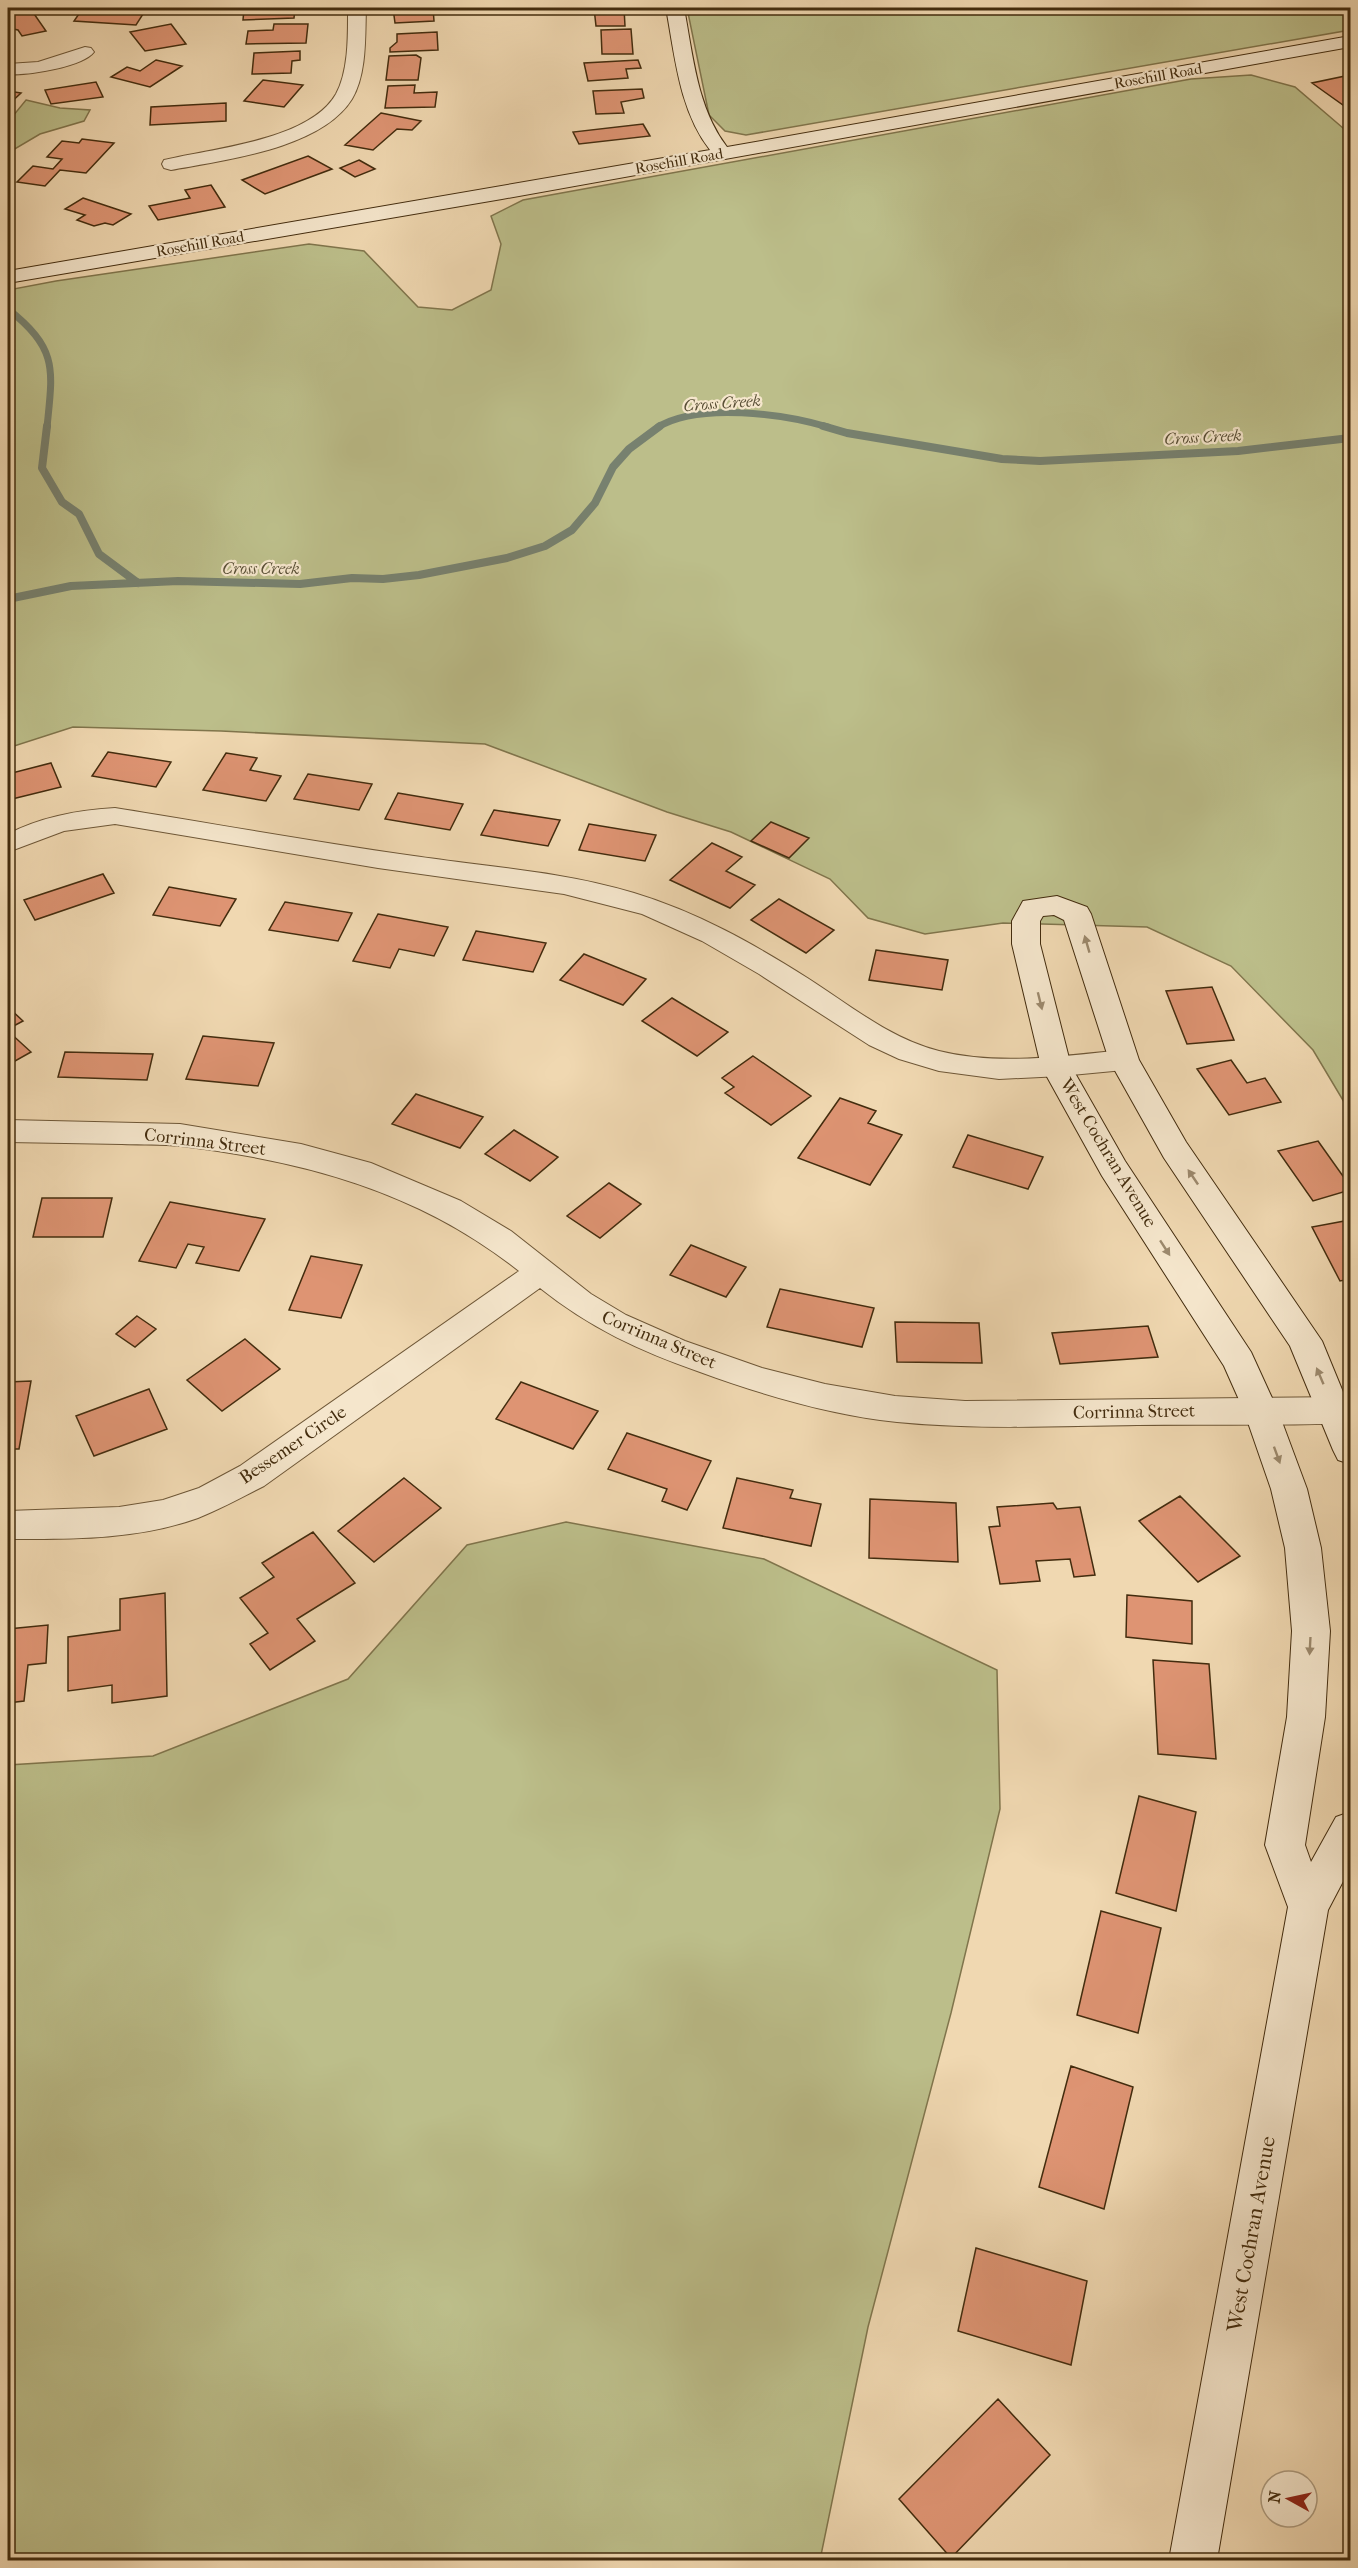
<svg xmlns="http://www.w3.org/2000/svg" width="1358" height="2568" viewBox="0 0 1358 2568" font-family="'IM FELL French Canon',serif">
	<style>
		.green { fill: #bcbe8a; stroke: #80754c; stroke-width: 1.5 }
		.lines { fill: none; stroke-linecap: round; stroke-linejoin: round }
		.stream-far1 { stroke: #77816f; stroke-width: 7 }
		.stream { stroke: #77816f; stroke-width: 8 }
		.building { fill: #de9473; stroke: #432c0e; stroke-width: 1.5 }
		.street-casing { stroke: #6e5737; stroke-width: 2 }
		.secondary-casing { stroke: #432c0e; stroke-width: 2 }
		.street { fill: #f5e6cc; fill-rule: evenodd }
		.secondary { fill: #f5e6cc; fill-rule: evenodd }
		.oneway { fill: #9c896d }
		.labels { text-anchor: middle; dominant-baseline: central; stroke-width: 4.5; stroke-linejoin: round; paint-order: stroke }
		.far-street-label { font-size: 15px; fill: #432c0e; stroke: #f5e6cc }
		.far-water-label { font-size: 16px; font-style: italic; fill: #594f36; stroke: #f5e6cc }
		.street-label { font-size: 18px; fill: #432c0e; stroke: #f5e6cc }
		.near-street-label { font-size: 21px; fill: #432c0e; stroke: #f5e6cc }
	</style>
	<rect width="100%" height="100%" fill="#f0d8b1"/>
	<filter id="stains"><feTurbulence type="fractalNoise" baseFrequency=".00333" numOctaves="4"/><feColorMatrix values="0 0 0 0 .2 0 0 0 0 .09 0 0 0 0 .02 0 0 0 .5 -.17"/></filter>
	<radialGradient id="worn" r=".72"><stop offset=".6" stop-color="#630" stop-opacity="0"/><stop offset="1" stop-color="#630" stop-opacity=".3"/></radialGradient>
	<path class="green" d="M687,8H1350V30L746,135L725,131L709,115Z
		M1251,75L1295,87L1350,134V1112L1313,1050L1231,966L1147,927L1003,923L925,934L868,918L830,879L731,832L667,812L485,744L221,731L73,727L8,748V290L56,281L309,244L364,251L418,307L452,310L491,290L501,244L491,216L523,200L1191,79Z
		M26,100L60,108L90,110L84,121L40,134L8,153V119L13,116Z
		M566,1522L764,1559L997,1670L1000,1809L951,2013L868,2327L820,2560H8V1765L153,1756L348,1679L467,1545Z"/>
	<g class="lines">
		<path class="stream-far1" d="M8,309C58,349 53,368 47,427
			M658,427C699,402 784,414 828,427"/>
		<path class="stream" d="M47,426L42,468L62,502L79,514L99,554L138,583
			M823,426L847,433L1002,459L1040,461L1238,451L1350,438
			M8,599L71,586L178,581L300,584L352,578L383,579L419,575L507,558L545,546L572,530L595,503L613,467L629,449L660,426"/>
	</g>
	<path class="building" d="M22,8H30L46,31L22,36L18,30L8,28V10Z
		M83,8L145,11L136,25L74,21Z
		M261,8H295L294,18L243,20L244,9Z
		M393,8H433L434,21L395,23Z
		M594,8H624L625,26H596Z
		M171,24L186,44L145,51L130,32Z
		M274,24H308L306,43L246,44L248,31L273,30Z
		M631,29L633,54H602L601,30Z
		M437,32L438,50L390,52V48L397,42V34Z
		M300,51V60L292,61L291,73L252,74L254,53Z
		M416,55L421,58L418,80H386L389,56Z
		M156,60L182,66L150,87L111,77L127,67L140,71Z
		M638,60L641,68L626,69L628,78L588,81L584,63Z
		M1350,75V110L1312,83Z
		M263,80L303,85L284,107L244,101Z
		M96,82L103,97L51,104L45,90Z
		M415,85L414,93L437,92L435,107L385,108L388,86Z
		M642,89L644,98L621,102L624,113L596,114L593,91Z
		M8,91L21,93L8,105Z
		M226,103V121L150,125L151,107Z
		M381,113L421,121L412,130L397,129L373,150L345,145Z
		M643,124L650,136L579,144L573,132Z
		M82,139L114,143L86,173L60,170L45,186L17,182L33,166L53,169L62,159L47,157L62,141L79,143Z
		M308,156L332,169L265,194L242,180Z
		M359,160L375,169L355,177L340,168Z
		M211,185L225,207L158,220L149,206L190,198L185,190Z
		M83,198L131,214L113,225L105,223L94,226L77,220L85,215L65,209Z
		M108,752L171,762L156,787L92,776Z
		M226,753L257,758L250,770L281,776L266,801L203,790Z
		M51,763L61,787L8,800V774Z
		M308,774L372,784L359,810L294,799Z
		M398,793L463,804L450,830L385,819Z
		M494,810L560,820L548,846L481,835Z
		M771,822L809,838L789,858L751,841Z
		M589,824L656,835L645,861L579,850Z
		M712,843L742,857L726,871L755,885L730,908L670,880Z
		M103,874L114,893L35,920L24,900Z
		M169,887L236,899L220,926L153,915Z
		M779,899L834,930L806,953L751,920Z
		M285,902L352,913L338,941L269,930Z
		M378,914L448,927L434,956L399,949L390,968L353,961Z
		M476,931L546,943L533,972L463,960Z
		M876,950L948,960L942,990L869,980Z
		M584,954L646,979L623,1005L560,980Z
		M1212,987L1234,1040L1187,1044L1166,991Z
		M672,998L728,1032L697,1056L642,1021Z
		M8,1007L23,1021L8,1029Z
		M8,1031L31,1052L8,1065Z
		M203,1036L274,1043L258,1086L186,1079Z
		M65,1052L153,1054L147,1080L58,1077Z
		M753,1056L811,1096L771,1125L725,1093L734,1087L722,1078Z
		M1231,1060L1247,1083L1265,1078L1281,1102L1229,1115L1197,1069Z
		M416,1094L483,1117L460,1148L392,1124Z
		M840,1098L876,1111L868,1123L902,1135L870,1185L798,1158Z
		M514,1130L558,1157L530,1181L485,1154Z
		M968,1135L1043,1157L1028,1189L953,1167Z
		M1318,1141L1350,1186V1190L1313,1201L1278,1151Z
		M609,1183L641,1204L600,1238L567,1216Z
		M42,1198H112L103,1237H33Z
		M170,1202L265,1219L239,1271L196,1263L204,1247L188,1244L176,1268L139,1261Z
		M1350,1220V1279L1340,1281L1312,1227Z
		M691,1245L746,1267L726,1297L670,1275Z
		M311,1256L362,1265L341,1318L289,1310Z
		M780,1289L874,1308L862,1347L767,1327Z
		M137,1316L156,1329L135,1347L116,1334Z
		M895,1322L979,1323L982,1363L897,1362Z
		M1148,1326L1158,1357L1060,1364L1052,1333Z
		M245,1339L280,1369L222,1411L187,1380Z
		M31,1381L19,1449H8V1382Z
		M521,1382L598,1411L573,1449L496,1419Z
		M149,1389L167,1429L94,1456L76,1416Z
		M627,1433L711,1461L687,1510L662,1501L667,1489L608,1469Z
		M404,1478L441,1508L374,1562L338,1531Z
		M737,1478L793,1490L790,1498L821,1504L811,1546L723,1528Z
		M1180,1496L1240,1556L1198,1582L1139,1521Z
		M870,1499L956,1503L958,1562L869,1558Z
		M1053,1503L1057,1509L1080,1507L1095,1575L1074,1577L1070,1559L1036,1561L1040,1581L1000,1584L989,1527L1000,1526L997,1507Z
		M313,1532L355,1583L297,1619L315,1641L270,1670L250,1644L268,1633L240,1598L274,1577L262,1563Z
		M165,1593L167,1696L112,1703V1685L68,1691V1637L120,1630V1599Z
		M1127,1595L1192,1601V1644L1126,1637Z
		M48,1625L46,1663L28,1665L24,1701L8,1703V1629Z
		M1153,1660L1209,1664L1216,1759L1158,1754Z
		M1139,1796L1196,1812L1176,1911L1116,1893Z
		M1101,1911L1161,1928L1138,2033L1077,2015Z
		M1071,2066L1133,2087L1104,2209L1039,2187Z
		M976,2248L1087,2281L1071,2365L958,2331Z
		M998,2399L1050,2455L951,2558L899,2499Z"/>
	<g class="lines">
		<g class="street-casing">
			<path id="street" d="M348,8H366C365,36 367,74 352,99C321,149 224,160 171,170L164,168L162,164L164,160C212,148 309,141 336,94C349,70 348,34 348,8Z
				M85,47L91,48L94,52C83,67 26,76 8,74V64L38,62Z
				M115,808C215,824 314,842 414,856C487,867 562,871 634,893C697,912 754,944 809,979C851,1006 891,1039 939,1051C999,1066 1064,1056 1124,1050L1134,1053L1138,1060L1134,1067L1124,1070L1061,1076L999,1079L939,1071L899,1059L869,1045L759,974L702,941L642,914L564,894L378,868L115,824L64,831L8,852V834C41,817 78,810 115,808Z
				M8,1120L180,1124L301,1144L371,1163L461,1201L511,1231L591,1294L626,1315L685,1341L762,1368L825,1384L895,1396L965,1401L1350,1397V1423C1280,1426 1208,1424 1137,1425C1057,1426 977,1430 897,1422C830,1415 763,1395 700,1372C640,1351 590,1328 540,1288L264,1486C242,1497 221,1509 198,1518C137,1540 72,1539 8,1539V1511L119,1507L163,1500L199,1488L240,1466L519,1271C420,1192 305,1161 181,1146C162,1144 142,1145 122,1144C84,1143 46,1143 8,1142Z"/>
		</g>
		<g class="secondary-casing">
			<path id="secondary" d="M666,8H684C693,55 697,108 727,147L1350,36V47L502,199L8,283V271L710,150C679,110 675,56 666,8Z
				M1057,896L1087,907L1091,914L1139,1060L1186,1142L1322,1341L1350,1409V1464L1338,1460L1333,1450L1290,1346L1164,1158L1109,1060L1064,920L1054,915L1043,916L1040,921V944L1071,1066L1125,1161L1251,1352L1278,1411L1307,1489L1321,1548L1330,1631L1325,1717L1305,1845L1311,1862L1336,1817L1350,1812V1868L1328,1910L1217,2560H1169L1288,1907L1265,1845L1287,1717L1292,1631L1285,1548L1271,1489L1244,1411L1224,1366L1102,1176L1041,1066L1012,944V921L1023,901Z"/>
		</g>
		<use href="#street" class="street"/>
		<use href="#secondary" class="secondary"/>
	</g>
	<defs><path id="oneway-solid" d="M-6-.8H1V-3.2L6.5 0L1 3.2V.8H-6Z" transform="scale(1.5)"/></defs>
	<g class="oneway">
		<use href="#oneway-solid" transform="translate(1087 944) rotate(-106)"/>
		<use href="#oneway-solid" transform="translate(1040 1001) rotate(76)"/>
		<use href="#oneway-solid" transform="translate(1193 1177) rotate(-124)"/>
		<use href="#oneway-solid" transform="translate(1165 1248) rotate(57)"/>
		<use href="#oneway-solid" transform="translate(1320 1376) rotate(-113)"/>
		<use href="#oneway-solid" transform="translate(1277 1455) rotate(70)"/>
		<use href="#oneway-solid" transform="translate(1310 1646) rotate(93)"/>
	</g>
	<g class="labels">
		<g class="far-street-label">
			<text transform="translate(1158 76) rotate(-10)">Rosehill Road</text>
			<text transform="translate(679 161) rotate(-10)">Rosehill Road</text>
			<text transform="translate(200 244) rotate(-10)">Rosehill Road</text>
		</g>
		<g class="far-water-label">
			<text transform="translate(722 403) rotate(-4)">Cross Creek</text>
			<text transform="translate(1203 437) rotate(-3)">Cross Creek</text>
			<text x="261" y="568">Cross Creek</text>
		</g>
		<g class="street-label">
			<text transform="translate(205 1142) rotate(7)">Corrinna Street</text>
			<text transform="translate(1108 1153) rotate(59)">West Cochran Avenue</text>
			<text transform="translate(659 1340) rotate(23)">Corrinna Street</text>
			<text transform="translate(1134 1412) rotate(-1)">Corrinna Street</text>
			<text transform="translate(293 1445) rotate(-34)">Bessemer Circle</text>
		</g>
		<g class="near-street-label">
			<text transform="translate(1251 2234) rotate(-80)">West Cochran Avenue</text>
		</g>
	</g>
	<rect width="1358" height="2568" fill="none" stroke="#f0d8b1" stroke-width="30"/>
	<rect x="9" y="9" width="1340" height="2550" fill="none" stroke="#432c0e" stroke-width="3"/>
	<rect x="15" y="15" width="1328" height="2538" fill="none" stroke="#432c0e" stroke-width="1.5"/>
	<g transform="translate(1289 2499) rotate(278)"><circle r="28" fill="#f5e6cc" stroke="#ae9c80" stroke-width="1.5"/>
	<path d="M0-4.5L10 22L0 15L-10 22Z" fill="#8f2418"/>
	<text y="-9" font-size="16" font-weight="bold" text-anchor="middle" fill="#432c0e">N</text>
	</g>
	<rect width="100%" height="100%" filter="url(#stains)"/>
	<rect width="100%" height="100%" fill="url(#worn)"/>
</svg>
